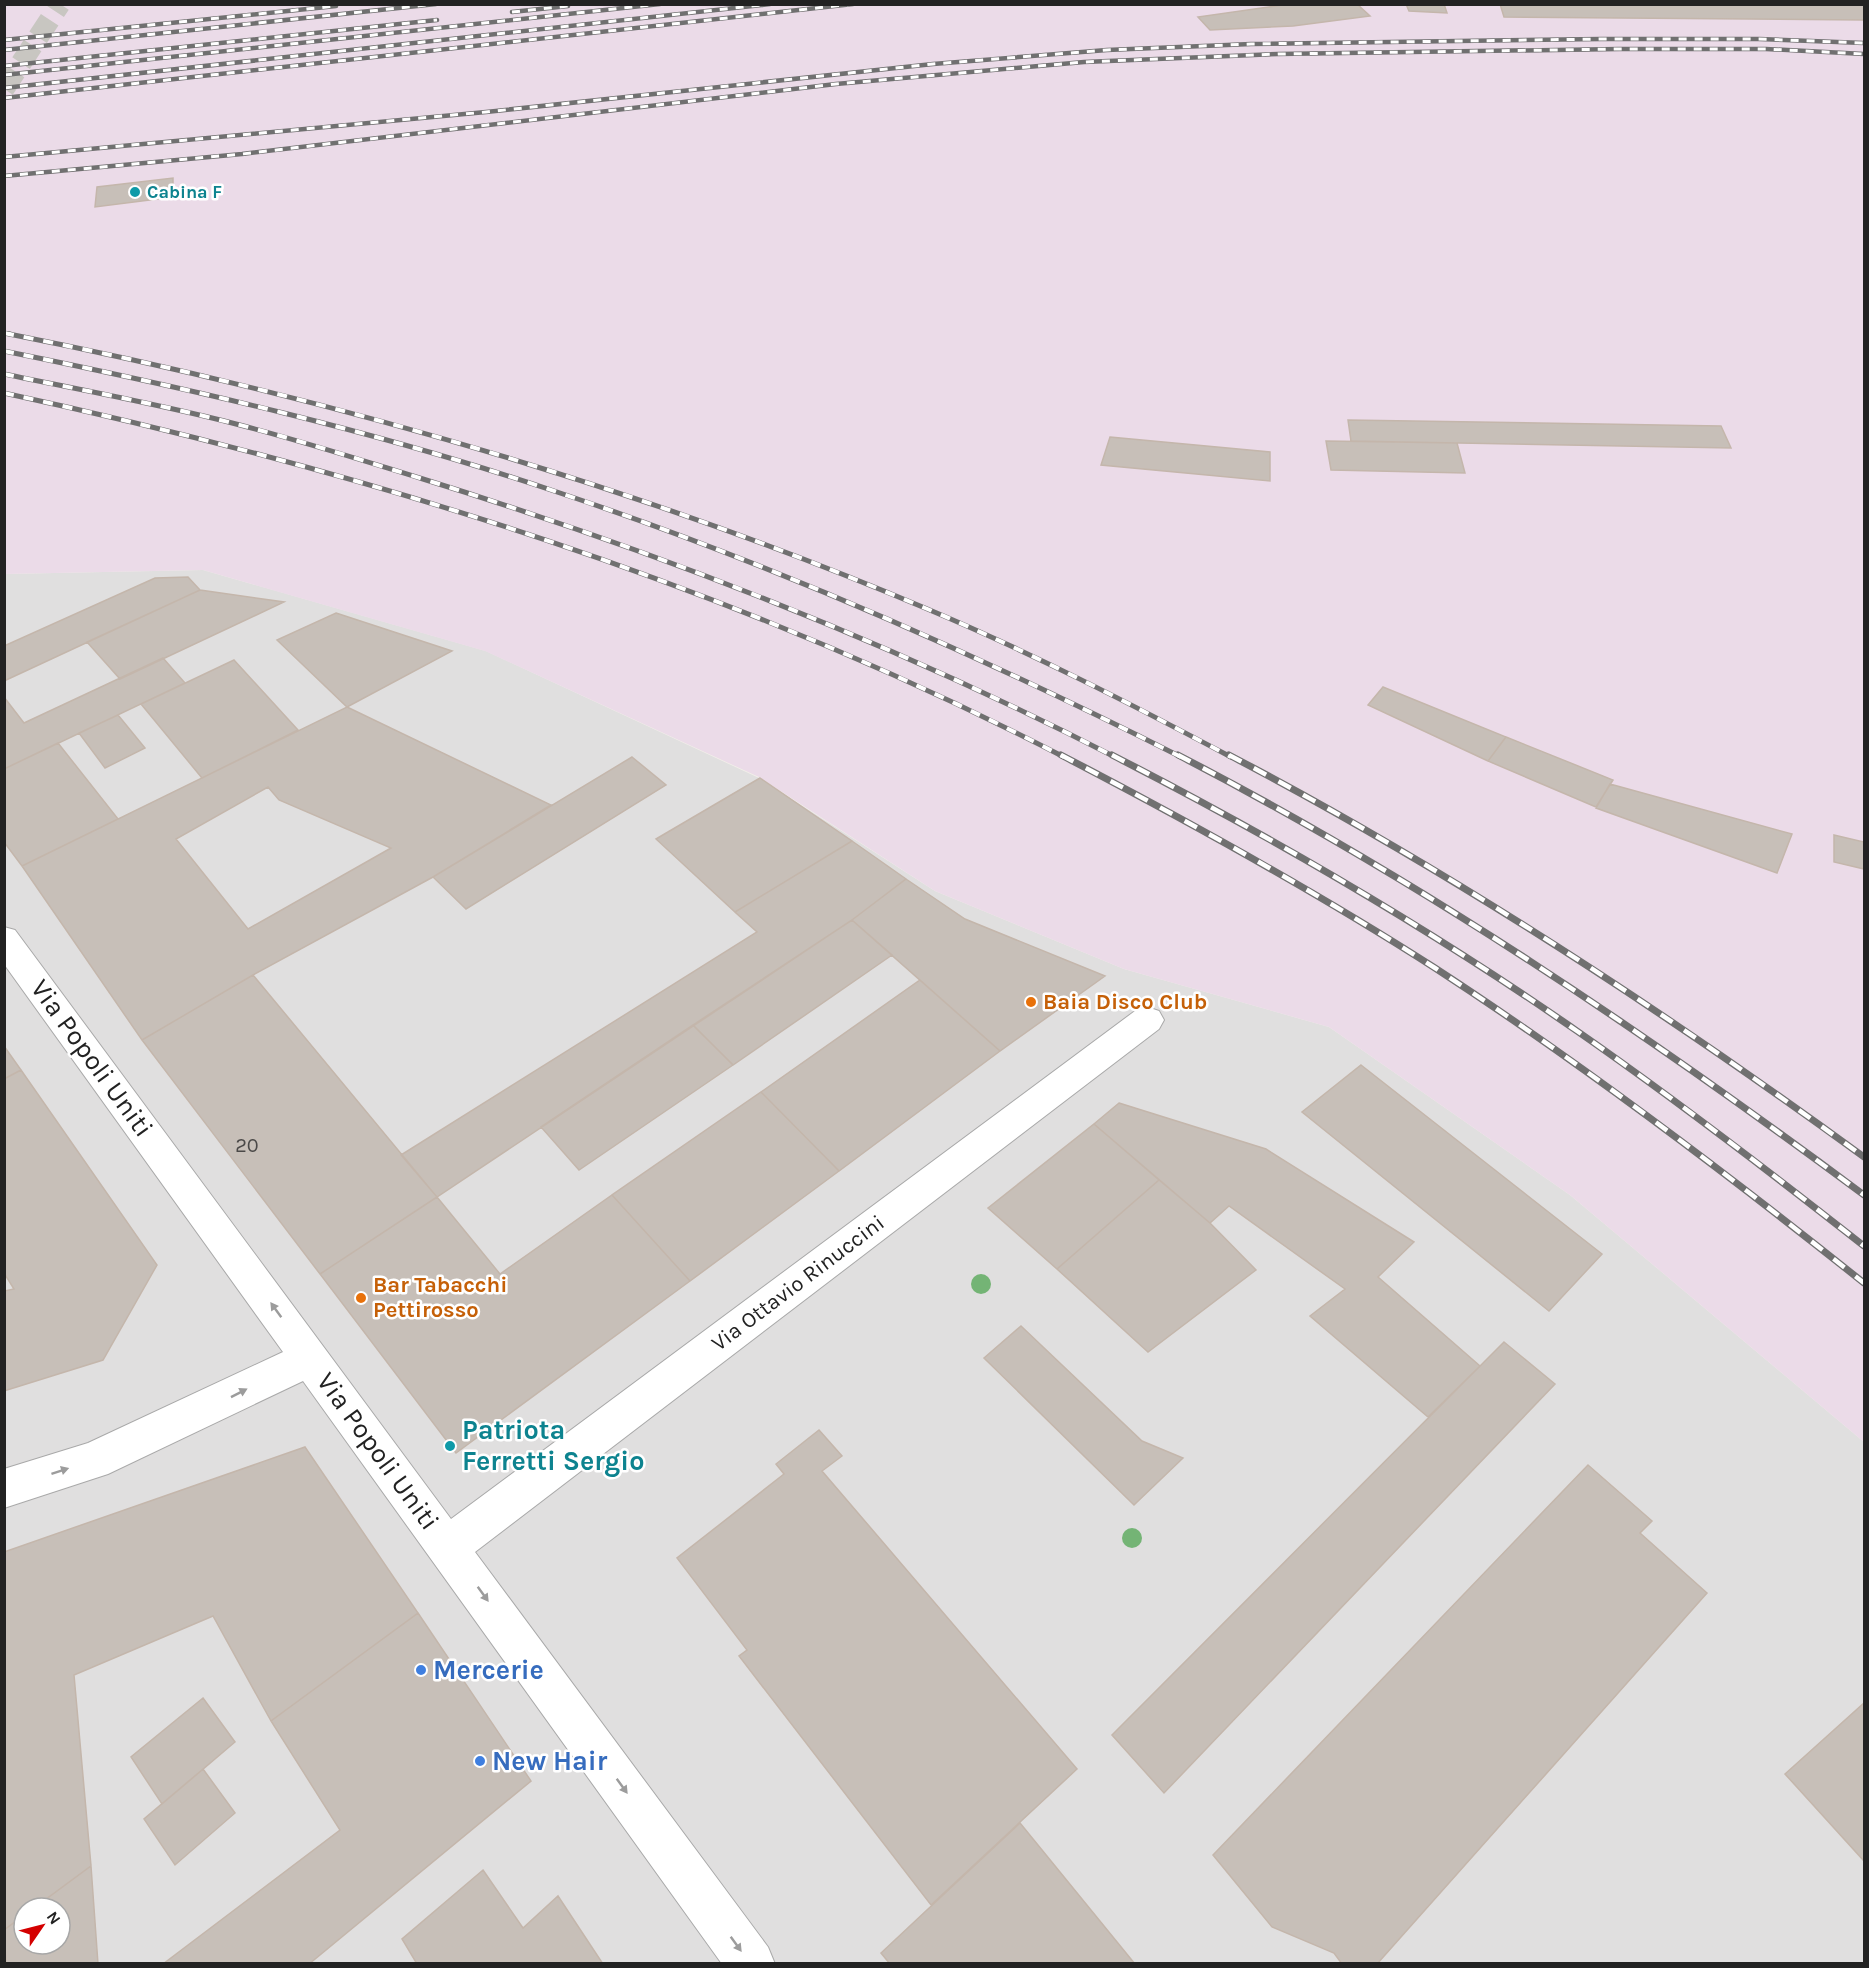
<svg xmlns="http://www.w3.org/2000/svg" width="1869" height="1968" viewBox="0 0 1869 1968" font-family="Karla,sans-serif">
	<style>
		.residential { fill: #e0dfdf; fill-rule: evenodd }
		.industrial { fill: #ebdbe8 }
		.building { fill: #c7bfb8; stroke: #c4b6ab; stroke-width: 1.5; fill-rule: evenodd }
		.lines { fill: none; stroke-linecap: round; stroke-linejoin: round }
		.street-tunnel { stroke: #c8c6c1; stroke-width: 21; stroke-dasharray: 21 10; stroke-linecap: butt }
		.street-casing { stroke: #a9a9a9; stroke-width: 2 }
		.street { fill: #fff; fill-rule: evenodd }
		.rail-far2-casing { stroke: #707070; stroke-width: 4.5 }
		.rail-far1-casing { stroke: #707070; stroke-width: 5 }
		.rail-casing { stroke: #707070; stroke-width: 7 }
		.rail-far2 { stroke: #fff; stroke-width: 3; stroke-dasharray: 8; stroke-linecap: butt }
		.rail-far1 { stroke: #fff; stroke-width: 4; stroke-dasharray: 10; stroke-linecap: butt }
		.rail { stroke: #fff; stroke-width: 4.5; stroke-dasharray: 14; stroke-linecap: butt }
		.tree { fill: #74b475 }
		.oneway { fill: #9c9c9c }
		.culture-dot { fill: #0f9aa8; stroke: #fff; stroke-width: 2 }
		.food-dot { fill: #e8710a; stroke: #fff; stroke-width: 2 }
		.shop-dot { fill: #3f7fe0; stroke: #fff; stroke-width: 2 }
		.labels { text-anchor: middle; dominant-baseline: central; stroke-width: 5; stroke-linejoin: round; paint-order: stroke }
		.far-culture-label { font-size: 18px; font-weight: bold; fill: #0d838f; stroke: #fff; text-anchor: start }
		.number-label { font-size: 20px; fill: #4b4948 }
		.food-label { font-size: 22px; font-weight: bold; fill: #c56008; stroke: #fff; text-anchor: start }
		.street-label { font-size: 22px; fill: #222; stroke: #fff }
		.near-street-label { font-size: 27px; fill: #222; stroke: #fff }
		.near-culture-label { font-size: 27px; font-weight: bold; fill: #0d838f; stroke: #fff; text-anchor: start }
		.near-shop-label { font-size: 27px; font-weight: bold; fill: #366cbe; stroke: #fff; text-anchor: start }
	</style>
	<rect width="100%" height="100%" fill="#f2efe9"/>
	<path class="residential" d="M203,570L486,651L759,778L935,891L1124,969L1329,1027L1570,1195L1864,1442V1963H5L4,574ZM24,1908H60V1944H24Z"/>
	<path class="industrial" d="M4,5H1864V1442L1570,1195L1329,1027L1124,969L935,891L759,777L485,651L203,570L5,574Z"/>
	<path class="building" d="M1290,4H1357L1370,16L1293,26L1210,30L1198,17Z
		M1406,4H1444L1447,13L1409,11Z
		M1500,4H1864V20L1504,17Z
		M173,178V197L95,207L97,187Z
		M1348,420L1721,426L1731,448L1351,441Z
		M1110,437L1270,452V481L1101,465Z
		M1326,441L1457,443L1465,473L1331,470Z
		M188,577L200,590L4,681V646L155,578Z
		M200,590L284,602L120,679L87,642Z
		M336,613L452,651L347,707L277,640Z
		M163,658L185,683L4,769V697L24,723Z
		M234,660L298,730L202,778L141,704Z
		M1383,687L1506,737L1488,761L1368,705Z
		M347,707L551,805L433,877L253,975L142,1040L22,866ZM268,787L279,800L391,848L248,929L176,839Z
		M118,715L145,748L105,768L79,733Z
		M1506,737L1613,780L1596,807L1488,761Z
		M58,743L118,819L22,866L4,842V769Z
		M632,757L666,785L466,909L433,877Z
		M760,778L852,841L735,912L656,839Z
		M1610,784L1792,834L1777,873L1596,808Z
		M1834,835L1864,842V869L1834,862Z
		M852,841L906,879L852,920L437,1197L401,1155L757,932L735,912Z
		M906,879L965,919L1105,976L1000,1051L852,920Z
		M852,920L892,955L733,1065L693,1025Z
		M253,975L437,1197L320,1274L142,1040Z
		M920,980L1000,1051L839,1171L761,1092Z
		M693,1025L733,1065L579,1170L541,1127Z
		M4,1046L21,1070L4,1079Z
		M1361,1065L1602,1254L1549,1311L1302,1112Z
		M21,1070L157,1265L103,1360L4,1391V1291L14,1289L4,1273V1079Z
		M761,1092L839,1171L690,1281L612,1195Z
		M1119,1103L1266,1149L1414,1242L1378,1277L1480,1366L1428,1417L1310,1316L1345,1289L1229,1206L1210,1223L1094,1124Z
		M1094,1124L1159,1180L1057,1269L988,1208Z
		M1159,1180L1210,1223L1256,1270L1148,1352L1057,1269Z
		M612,1195L690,1281L456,1453L320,1274L437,1197L500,1274Z
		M1021,1326L1142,1441L1183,1458L1134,1505L984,1358Z
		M1504,1342L1555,1384L1164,1793L1112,1735Z
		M819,1430L842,1456L822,1471L1077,1769L931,1905L739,1656L747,1650L677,1558L784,1474L776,1464Z
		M305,1447L418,1613L271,1721L213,1616L74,1675L91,1866L34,1908H24V1915L4,1930V1552Z
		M1588,1465L1652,1521L1640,1533L1707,1593L1377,1964H1342L1334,1953L1272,1927L1213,1855Z
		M418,1613L531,1781L309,1964H163L340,1830L271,1721Z
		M203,1698L235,1742L162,1804L131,1757Z
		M1864,1703V1861L1785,1774Z
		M203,1769L235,1813L175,1865L144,1819Z
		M1020,1823L1135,1964H890L881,1953Z
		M91,1866L98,1964H6L4,1930L24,1915V1944H60V1908H34Z
		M483,1870L523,1928L558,1896L603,1964H417L402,1939Z"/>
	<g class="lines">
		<path class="street-tunnel" d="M4,89L60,4"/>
		<g class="street-casing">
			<path id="street" d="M4,927L15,930L451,1519L1135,1011L1147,1007L1159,1011L1164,1020L1159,1029L475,1552L768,1947L775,1964H722L303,1381L108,1474L4,1508V1469L88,1443L283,1352L4,964Z"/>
		</g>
		<use href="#street" class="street"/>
		<g class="rail-far2-casing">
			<path id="rail-far2" d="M512,12L568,6
				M4,40L336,6
				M4,50L436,4
				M4,66L437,20
				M4,75L660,4
				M4,88L770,4
				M4,98L853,4
				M4,157L486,112L933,64L1107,50L1251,44L1601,39H1759L1864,43
				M4,176L242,154L836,84L1084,62L1278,54L1619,49H1766L1864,54
				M4,333L11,334"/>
		</g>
		<g class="rail-far1-casing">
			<path id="rail-far1" d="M4,333C319,395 629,483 925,608C1030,652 1131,704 1231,757
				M4,351C192,389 381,432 563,494C775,565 981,656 1181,757
				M4,374C81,390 159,404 236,424C299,440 361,460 423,479C662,553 893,643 1115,757
				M4,393C369,472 731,585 1064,757"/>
		</g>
		<g class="rail-casing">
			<path id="rail" d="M1061,755C1188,821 1315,891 1435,968C1584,1065 1725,1172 1864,1283
				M1112,755C1272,837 1429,928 1577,1031C1675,1099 1770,1172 1864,1246
				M1178,755C1420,880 1646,1033 1864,1195
				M1229,755C1451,871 1661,1009 1864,1157"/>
		</g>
		<use href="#rail-far2" class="rail-far2"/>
		<use href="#rail-far1" class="rail-far1"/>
		<use href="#rail" class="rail"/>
	</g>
	<g class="tree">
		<circle cx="981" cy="1284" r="10"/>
		<circle cx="1132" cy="1538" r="10"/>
	</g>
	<defs><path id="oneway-solid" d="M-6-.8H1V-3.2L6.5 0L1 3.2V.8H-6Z" transform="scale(1.5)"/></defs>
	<g class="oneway">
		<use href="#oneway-solid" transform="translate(276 1310) rotate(-126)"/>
		<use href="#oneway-solid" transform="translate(239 1393) rotate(-27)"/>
		<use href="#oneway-solid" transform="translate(60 1471) rotate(-18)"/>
		<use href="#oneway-solid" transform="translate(483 1594) rotate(54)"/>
		<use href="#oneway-solid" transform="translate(622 1786) rotate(54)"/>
		<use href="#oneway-solid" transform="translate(736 1944) rotate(54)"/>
	</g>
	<g class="culture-dot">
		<circle cx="135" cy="192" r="6"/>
		<circle cx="450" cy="1446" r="6"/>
	</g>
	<g class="food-dot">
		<circle cx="1031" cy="1002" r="6"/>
		<circle cx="361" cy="1298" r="6"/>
	</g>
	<g class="shop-dot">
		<circle cx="421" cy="1670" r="6"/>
		<circle cx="480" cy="1761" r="6"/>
	</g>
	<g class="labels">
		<g class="far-culture-label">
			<text x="147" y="192">Cabina F</text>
		</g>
		<g class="number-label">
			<text x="247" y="1145">20</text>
		</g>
		<g class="food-label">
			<text x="1043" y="1002">Baia Disco Club</text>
			<text x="373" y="1285">Bar Tabacchi<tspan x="373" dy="25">Pettirosso</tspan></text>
		</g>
		<g class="street-label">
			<text transform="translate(798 1283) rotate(-37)">Via Ottavio Rinuccini</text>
		</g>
		<g class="near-street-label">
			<text transform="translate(92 1058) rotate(54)">Via Popoli Uniti</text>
			<text transform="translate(378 1451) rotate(54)">Via Popoli Uniti</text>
		</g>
		<g class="near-culture-label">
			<text x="462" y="1430">Patriota<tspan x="462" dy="31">Ferretti Sergio</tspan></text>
		</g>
		<g class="near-shop-label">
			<text x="433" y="1670">Mercerie</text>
			<text x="492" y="1761">New Hair</text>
		</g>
	</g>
	<rect width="1869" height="1968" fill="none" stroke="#222222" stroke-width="12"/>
	<g transform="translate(42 1926) rotate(55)"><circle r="28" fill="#ffffff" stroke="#a7a7a7" stroke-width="1.5"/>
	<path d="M0-4.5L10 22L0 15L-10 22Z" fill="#d40000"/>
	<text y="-9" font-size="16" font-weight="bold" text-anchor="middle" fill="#222222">N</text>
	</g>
</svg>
